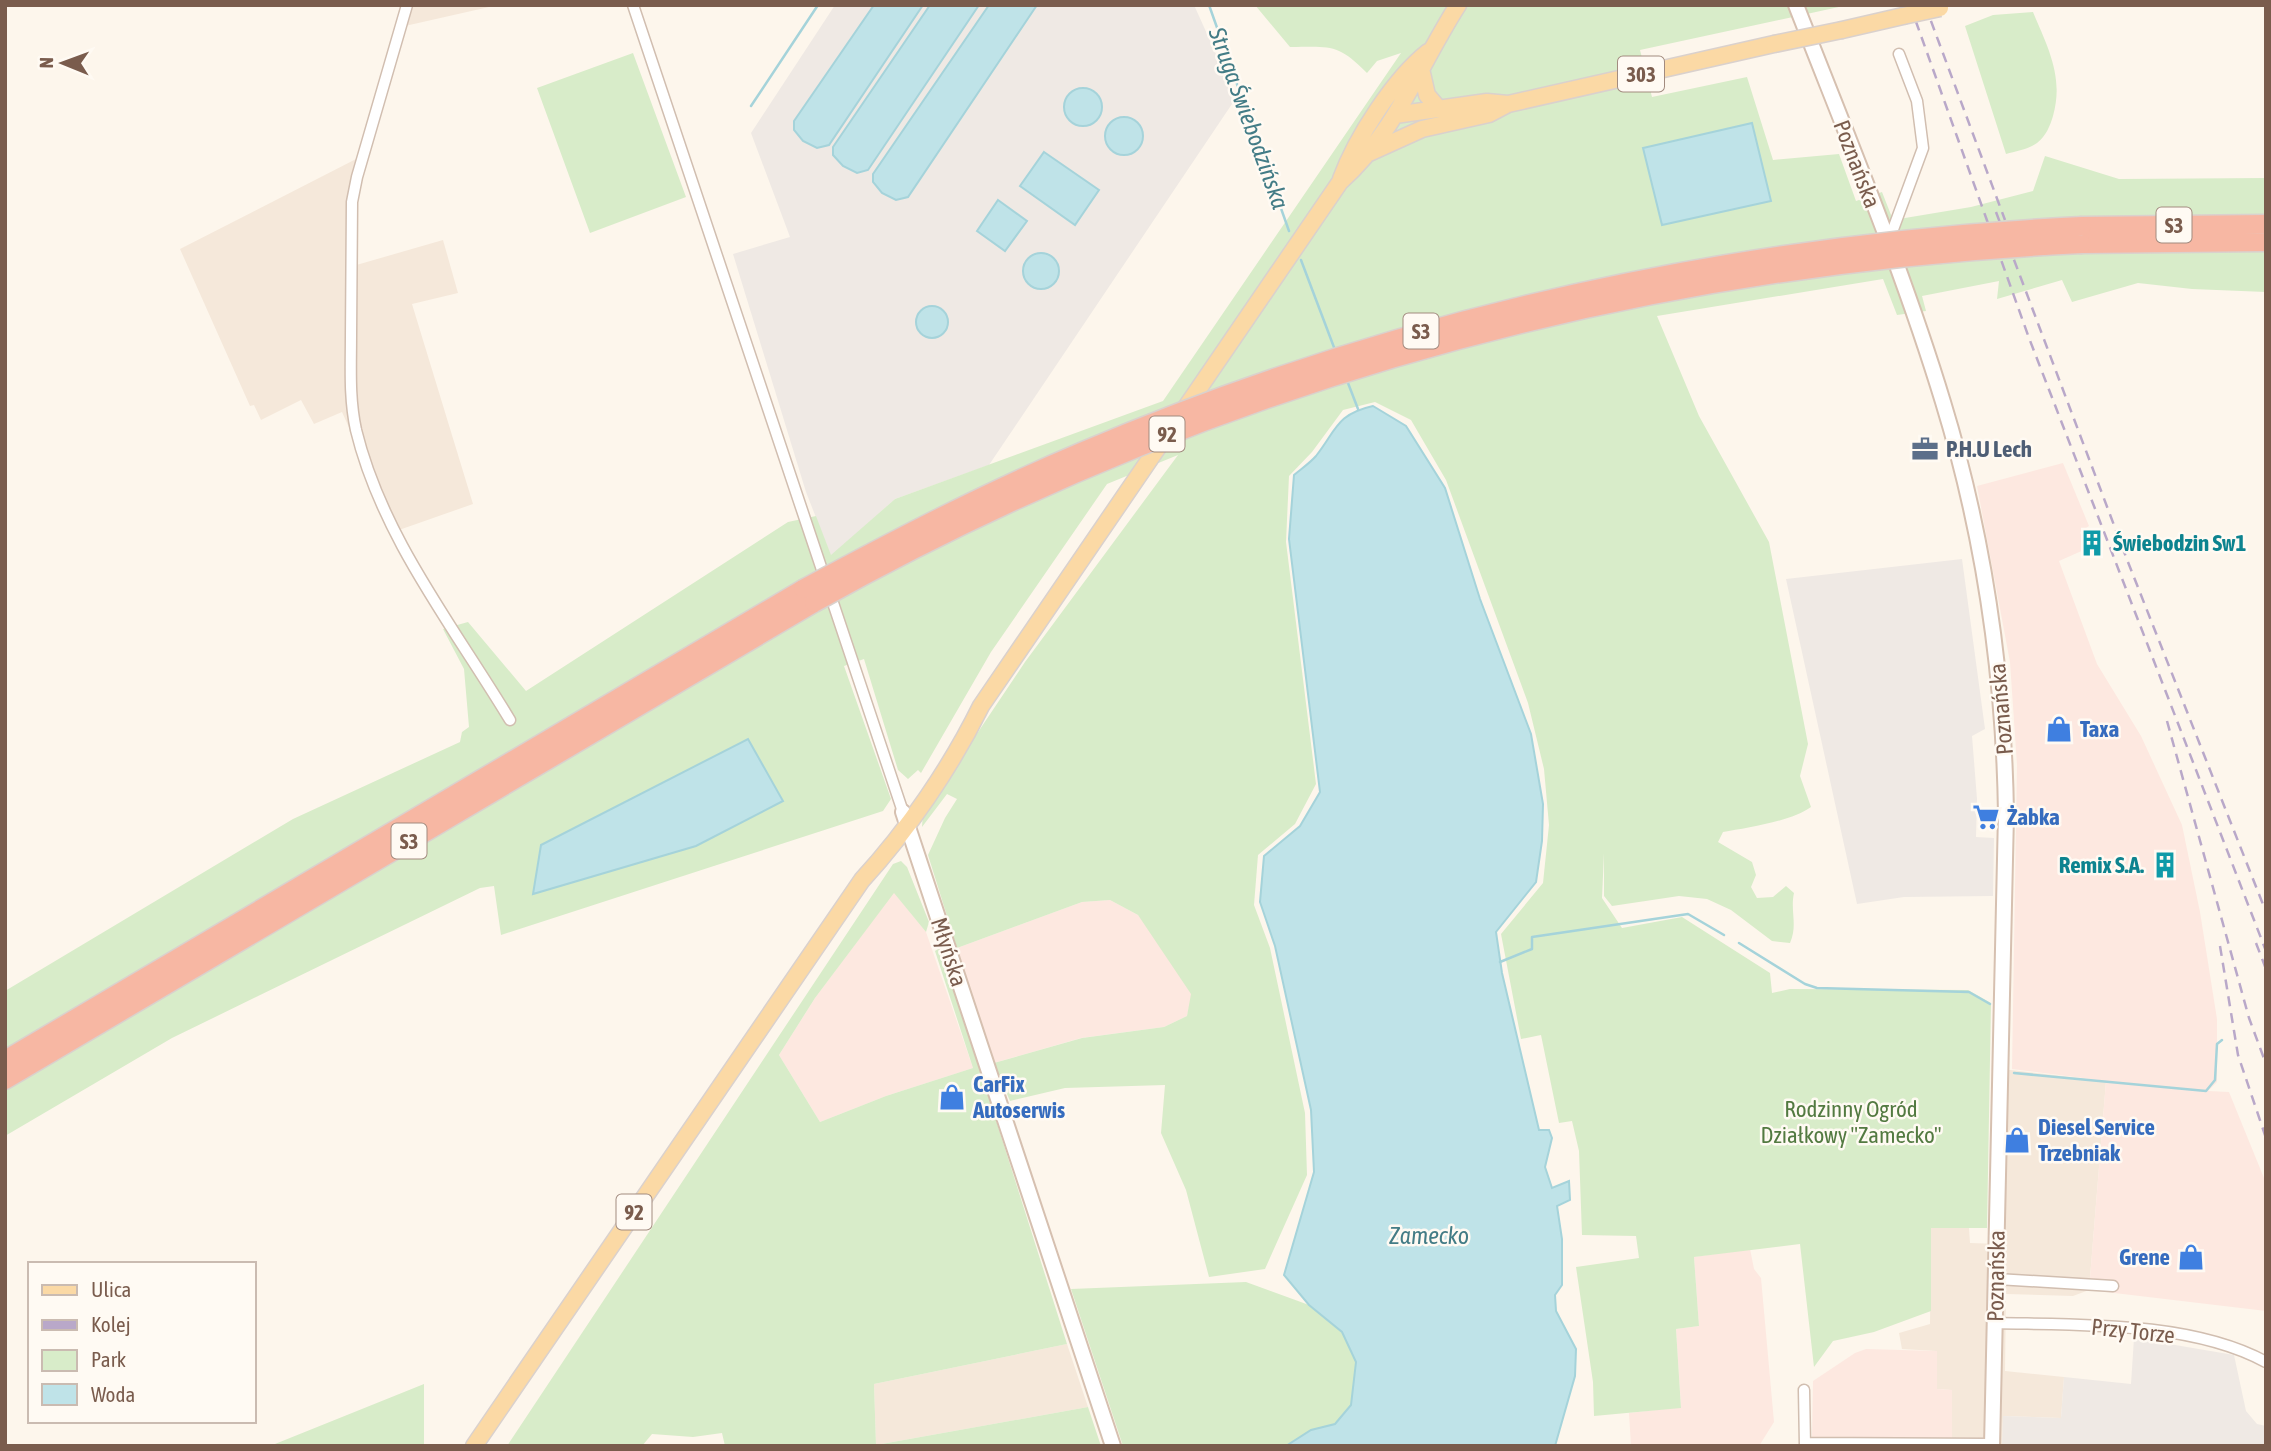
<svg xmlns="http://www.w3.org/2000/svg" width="2271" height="1451" viewBox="0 0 2271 1451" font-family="'Asap Condensed',sans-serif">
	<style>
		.residential { fill: #f5e8da }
		.commercial { fill: #fde8e0 }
		.industrial { fill: #efe9e4 }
		.green { fill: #d8ecc9 }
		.water { fill: #bfe3e8; stroke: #a5d3da; stroke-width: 2 }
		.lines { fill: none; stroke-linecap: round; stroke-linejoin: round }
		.stream { stroke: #a5d3da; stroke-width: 2.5 }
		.street-casing { stroke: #d1beb0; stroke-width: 13 }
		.secondary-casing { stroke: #d6c0b0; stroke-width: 18 }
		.primary-casing { stroke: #dad1cd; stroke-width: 19 }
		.highway-casing { stroke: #dad1cd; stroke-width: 21 }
		.street { stroke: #fff; stroke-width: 10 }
		.secondary { stroke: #fff; stroke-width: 14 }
		.primary { stroke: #fbd9a5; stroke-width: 16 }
		.highway { stroke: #f7b7a3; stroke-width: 18 }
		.rail { stroke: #b9a8c9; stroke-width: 2.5; stroke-dasharray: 10 7; stroke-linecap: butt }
		.primary-bridge-casing { stroke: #dad1cd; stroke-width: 19; stroke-linecap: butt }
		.highway-bridge-casing { stroke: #dad1cd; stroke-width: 21; stroke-linecap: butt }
		.primary-bridge { stroke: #fbd9a5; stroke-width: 16 }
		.highway-bridge { stroke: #f7b7a3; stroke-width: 18 }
		.labels { text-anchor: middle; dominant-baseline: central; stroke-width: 5; stroke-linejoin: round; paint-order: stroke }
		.shield { fill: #fffaf3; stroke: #a28b7f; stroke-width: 2 }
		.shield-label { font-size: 21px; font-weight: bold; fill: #7a5c4d }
		.street-label { font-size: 23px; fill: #7a5c4d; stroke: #fffaf3 }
		.service-label { font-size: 23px; font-weight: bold; fill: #4e5e75; stroke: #fffaf3; text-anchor: start }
		.culture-label { font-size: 23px; font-weight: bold; fill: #0d838f; stroke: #fffaf3; text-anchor: start }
		.shop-label { font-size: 23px; font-weight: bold; fill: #366cbe; stroke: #fffaf3; text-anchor: start }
		.park-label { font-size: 23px; fill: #537a41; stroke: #fffaf3 }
		.water-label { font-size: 24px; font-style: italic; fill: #437c86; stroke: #fffaf3 }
	</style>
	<rect width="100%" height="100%" fill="#fdf6ec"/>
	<path class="residential" d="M411,5H488L489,7L405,26Z
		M360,157L351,176L347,205L346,234L353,266L443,240L458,293L412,304L473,504L399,530L365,450L360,452L342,412L314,424L301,400L261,420L254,405L250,406L180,249Z
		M2002,1069L2106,1081L2089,1290L2073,1296L2006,1294L2005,1371L2064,1377L2061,1418L2003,1416L2002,1446H1908L1952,1390L1937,1389L1936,1351L1902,1349L1899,1333L1930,1324L1931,1228H1969L1970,1243L2000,1244Z
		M1067,1344L1088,1407L876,1445L874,1384Z"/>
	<path class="commercial" d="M2063,463L2089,526L2080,532L2086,549L2059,561L2097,664L2141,736L2182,825L2200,912L2217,1019V1082L2208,1091L2229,1092L2266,1183V1311L2089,1290L2106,1081L2012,1069L2017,765L2010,662L1977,486Z
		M894,892L926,932L973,1068L886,1096L820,1122L779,1055L815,998Z
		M1110,900L1138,915L1150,929L1192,994L1187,1016L1164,1027L1081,1038L994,1063L957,948L1082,902Z
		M1750,1249L1754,1269L1761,1278L1774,1422L1759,1446H1631L1629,1413L1681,1407L1676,1329L1699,1326L1694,1257Z
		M1866,1349L1937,1351V1389L1952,1390V1440H1812L1813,1381L1855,1353Z"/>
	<path class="industrial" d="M835,5H1194L1236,98L989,465L895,499L831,556L806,492L733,254L790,237L751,133Z
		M1962,559L1985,729L1972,736L1977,799L1976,837L1994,838L1993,896L1904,897L1857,904L1786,579Z
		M2134,1338L2234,1355L2246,1411L2257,1424L2266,1426V1446H2002L2003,1416L2061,1418L2064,1377L2131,1384Z"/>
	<path class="green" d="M1255,5H1848L1640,50L1652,97L1747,77L1773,160L1839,154L1856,201L1882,192L1893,220L1971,207L2033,191L2045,156L2119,179L2266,178V292L2192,289L2138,283L2072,302L2062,280L1997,299L1999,281L1922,296L1926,311L1897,315L1883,279L1657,316L1699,416L1769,542L1808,744L1800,776L1811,807C1792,821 1747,828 1723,832L1718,842L1752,862L1756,875L1751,887L1757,898L1773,897L1786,886L1794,893C1790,911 1798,925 1790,943L1772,941L1731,910L1707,899L1679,896L1612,906L1604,896V853L1602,898L1622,928L1682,917L1770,973L1772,993L1790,989L1968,990L1991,1003L1987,1228H1931V1311L1874,1332L1833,1341L1814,1367L1800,1244L1694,1257L1699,1326L1676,1329L1681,1408L1594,1416L1593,1382L1576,1267L1639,1258L1636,1236L1582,1235L1579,1151L1572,1121L1559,1123L1541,1035L1521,1039L1501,934L1543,883L1549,825L1544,769L1528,703L1446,480L1411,420L1375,402L1343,410L1312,452L1289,476L1286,542L1316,784L1295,824L1258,855L1254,905L1270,948L1305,1113L1307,1175L1265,1269L1209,1277L1186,1190L1161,1133L1165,1085L1065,1088L1010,1101L994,1063L1082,1038L1164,1027L1187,1016L1191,994L1138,915L1110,900L1082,902L957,948L928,855L945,818L957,799L947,794L922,827L923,814L1025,662L1178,455L1107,484L991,652L921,773L918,770L908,779L898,770L864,659L844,666L891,799L883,811L501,935L494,886L480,888L172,1038L5,1136V991L293,819L460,742L462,732L469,727L464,669L443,629L468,622L526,691L788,522L816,516L831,555L895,499L1163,401L1401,53L1377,61L1367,73C1337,43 1331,47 1290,47Z
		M2033,12C2048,48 2064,77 2053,116C2050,126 2046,136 2037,143C2029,149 2016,151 2006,154L1965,26L1993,15Z
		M633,53L686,197L590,233L537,88Z
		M901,861L907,867L929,922L926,932L894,893L815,998L779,1055L820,1122L886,1096L973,1068L935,951L941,947L1067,1344L874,1384L876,1445L1088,1407L1101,1446H725L722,1433L693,1437L652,1434L642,1446H507L893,864Z
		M1246,1282L1309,1305L1342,1332L1356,1362L1351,1405L1335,1424L1311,1430L1286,1446H1123L1071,1289Z
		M424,1384V1446H270Z"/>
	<path class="water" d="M874,5H923L829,145L817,148L803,141L794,130V121Z
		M930,5H979L868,170L857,173L843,166L833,155V147Z
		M989,5H1037L908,197L896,200L882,193L873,182V174Z
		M1064 107a19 19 0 1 1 38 0a19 19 0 1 1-38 0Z
		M1105 136a19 19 0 1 1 38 0a19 19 0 1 1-38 0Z
		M1752,123L1771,201L1662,225L1643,148Z
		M1044,152L1099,190L1075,225L1020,186Z
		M998,200L1027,221L1005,251L977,231Z
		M1023 271a18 18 0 1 1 36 0a18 18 0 1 1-36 0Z
		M916 322a16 16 0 1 1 32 0a16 16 0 1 1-32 0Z
		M1373,406L1406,426L1445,488L1480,599L1531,734L1543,804L1542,841L1536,882L1496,932L1502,973L1539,1130H1549L1552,1138L1545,1167L1552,1188L1569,1181L1570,1200L1557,1206L1562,1239V1285L1555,1295L1556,1311L1576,1349L1575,1376L1555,1446H1286L1311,1430L1335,1424L1351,1405L1356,1362L1342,1332L1309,1305L1284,1275L1314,1172L1311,1110L1275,946L1260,902L1264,856L1300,826L1320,792L1289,539L1294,475C1301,469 1310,463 1316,456C1336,431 1336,414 1373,406Z
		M748,739L783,801L696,846L533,894L541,845Z"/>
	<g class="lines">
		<path class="stream" d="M1209,5L1289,231
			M751,106L818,5
			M1301,260L1335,350
			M1348,383L1358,409
			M1739,943L1805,984L1817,988L1969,992L1990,1004
			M1500,962L1532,949V937L1688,914L1724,935
			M2014,1073L2206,1091L2215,1080L2217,1044L2222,1040"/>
		<g class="street-casing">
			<path id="street" d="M407,5L357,177L352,202C352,246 351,291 351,335C351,367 349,398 356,430C382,537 454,627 510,720
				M633,5L903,812
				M1888,243L1923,148L1917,101L1899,54
				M1997,1279L2113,1286
				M1995,1323C2079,1325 2191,1321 2266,1362
				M1804,1390L1805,1446
				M1805,1443L1992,1444"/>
		</g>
		<g class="secondary-casing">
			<path id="secondary" d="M1796,5C1847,136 1902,267 1943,402C1984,536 2004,675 2006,814L1992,1446
				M903,812L1113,1446"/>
		</g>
		<g class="primary-casing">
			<path id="primary" d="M1842,30L1903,16
				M1422,73L1427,95L1438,108
				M1395,115L1487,102L1508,104
				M1369,153L1422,129L1489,114L1508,104L1774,44
				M1341,179C1356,138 1394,79 1428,52
				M1180,416L1340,182C1396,132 1419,66 1458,5
				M474,1446L862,880C908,830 951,767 981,706L1167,434"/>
		</g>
		<g class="highway-casing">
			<path id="highway" d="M2082,226L2266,224
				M2082,244L2266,242
				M5,1060L803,589
				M5,1080L814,603"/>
		</g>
		<use href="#street" class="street"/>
		<use href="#secondary" class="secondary"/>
		<use href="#primary" class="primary"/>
		<use href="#highway" class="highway"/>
		<path class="rail" d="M1910,5L2029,338L2266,951
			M1925,5L2005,220
			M1996,212L2126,557L2266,912
			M2167,721L2249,1018L2266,1064
			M2256,943L2266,969
			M2220,946L2238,1055L2266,1138"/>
		<g class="primary-bridge-casing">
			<path id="primary-bridge" d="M1903,16L1940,8
				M1774,44L1842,30"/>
		</g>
		<g class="highway-bridge-casing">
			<path id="highway-bridge" d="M803,589C894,540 986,492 1081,452C1400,316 1736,243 2082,226
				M814,603C1207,383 1633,265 2082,244"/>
		</g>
		<use href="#primary-bridge" class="primary-bridge"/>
		<use href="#highway-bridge" class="highway-bridge"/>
	</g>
	<defs>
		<g id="office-bare" transform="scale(2.1)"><path d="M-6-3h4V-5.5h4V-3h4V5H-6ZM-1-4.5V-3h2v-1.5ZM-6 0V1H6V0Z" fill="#5c6f8a" stroke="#fffaf3" stroke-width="2.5" paint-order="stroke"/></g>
		<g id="building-bare" transform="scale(2.1)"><path d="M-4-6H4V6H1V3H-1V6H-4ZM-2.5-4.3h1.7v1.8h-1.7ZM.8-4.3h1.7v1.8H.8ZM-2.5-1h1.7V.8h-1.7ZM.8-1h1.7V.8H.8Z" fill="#0f9aa8" stroke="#fffaf3" stroke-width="2.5" paint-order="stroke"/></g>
		<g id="shop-bare" transform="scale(2.1)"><path d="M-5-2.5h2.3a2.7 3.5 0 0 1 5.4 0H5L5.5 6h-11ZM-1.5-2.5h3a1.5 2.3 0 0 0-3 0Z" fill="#3f7fe0" stroke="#fffaf3" stroke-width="2.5" paint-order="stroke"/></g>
		<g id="supermarket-bare" transform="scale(2.1)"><path d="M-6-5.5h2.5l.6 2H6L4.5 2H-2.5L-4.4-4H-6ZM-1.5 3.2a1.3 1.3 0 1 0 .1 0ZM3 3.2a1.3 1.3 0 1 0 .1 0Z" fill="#3f7fe0" stroke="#fffaf3" stroke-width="2.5" paint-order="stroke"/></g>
	</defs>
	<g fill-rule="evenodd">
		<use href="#office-bare" x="1925" y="449"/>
		<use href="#building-bare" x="2092" y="543"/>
		<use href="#shop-bare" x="2059" y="729"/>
		<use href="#supermarket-bare" x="1986" y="817"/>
		<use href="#building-bare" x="2165" y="865"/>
		<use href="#shop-bare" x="952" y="1097"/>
		<use href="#shop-bare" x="2017" y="1140"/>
		<use href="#shop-bare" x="2191" y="1257"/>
	</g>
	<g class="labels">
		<g class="shield">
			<rect x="1618" y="56.5" width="46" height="35" rx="5"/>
			<rect x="2156.5" y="207.5" width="35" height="35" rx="5"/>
			<rect x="1403.5" y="313.5" width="35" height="35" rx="5"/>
			<rect x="1149.5" y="416.5" width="35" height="35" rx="5"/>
			<rect x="391.5" y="823.5" width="35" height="35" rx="5"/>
			<rect x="616.5" y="1194.5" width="35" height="35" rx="5"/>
		</g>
		<g class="shield-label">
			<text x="1641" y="74">303</text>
			<text x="2174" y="225">S3</text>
			<text x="1421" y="331">S3</text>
			<text x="1167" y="434">92</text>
			<text x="409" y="841">S3</text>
			<text x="634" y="1212">92</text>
		</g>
		<g class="street-label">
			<text transform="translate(1857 164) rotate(69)">Poznańska</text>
			<text transform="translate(2001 709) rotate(-95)">Poznańska</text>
			<text transform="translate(949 952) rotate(72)">Młyńska</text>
			<text transform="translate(1996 1276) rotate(-89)">Poznańska</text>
			<text transform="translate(2133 1331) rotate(6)">Przy Torze</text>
		</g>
		<g class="service-label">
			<text x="1946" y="449">P.H.U Lech</text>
		</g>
		<g class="culture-label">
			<text x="2113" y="543">Świebodzin Sw1</text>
			<text x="2144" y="865" text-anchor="end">Remix S.A.</text>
		</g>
		<g class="shop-label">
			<text x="2080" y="729">Taxa</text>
			<text x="2007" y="817">Żabka</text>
			<text x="973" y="1084">CarFix<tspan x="973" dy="26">Autoserwis</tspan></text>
			<text x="2038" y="1127">Diesel Service<tspan x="2038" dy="26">Trzebniak</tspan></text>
			<text x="2170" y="1257" text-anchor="end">Grene</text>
		</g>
		<g class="park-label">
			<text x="1851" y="1109">Rodzinny Ogród<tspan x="1851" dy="26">Działkowy "Zamecko"</tspan></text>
		</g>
		<g class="water-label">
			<text transform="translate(1249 118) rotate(70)">Struga Świebodzińska</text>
			<text x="1429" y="1235">Zamecko</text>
		</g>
	</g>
	<rect width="2271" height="1451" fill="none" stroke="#7a5c4d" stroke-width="14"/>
	<rect x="28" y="1262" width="228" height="161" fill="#fffaf3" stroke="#cabbb1" stroke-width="2"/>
	<rect x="42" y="1285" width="35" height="10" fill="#fbd9a5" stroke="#cabbb1" stroke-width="2"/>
	<text x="91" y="1297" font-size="21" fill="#7a5c4d">Ulica</text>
	<rect x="42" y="1320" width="35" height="10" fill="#b9a8c9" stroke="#cabbb1" stroke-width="2"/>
	<text x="91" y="1332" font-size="21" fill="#7a5c4d">Kolej</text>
	<rect x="42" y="1350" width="35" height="21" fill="#d8ecc9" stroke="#cabbb1" stroke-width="2"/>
	<text x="91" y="1367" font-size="21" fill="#7a5c4d">Park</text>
	<rect x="42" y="1384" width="35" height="21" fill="#bfe3e8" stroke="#cabbb1" stroke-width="2"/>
	<text x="91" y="1402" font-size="21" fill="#7a5c4d">Woda</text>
	<g transform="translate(63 63) rotate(271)" stroke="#fffaf3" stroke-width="5" paint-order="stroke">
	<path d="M0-5L12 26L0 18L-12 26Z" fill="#7a5c4d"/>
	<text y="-10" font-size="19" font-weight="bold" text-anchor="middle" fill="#7a5c4d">N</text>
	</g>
</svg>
